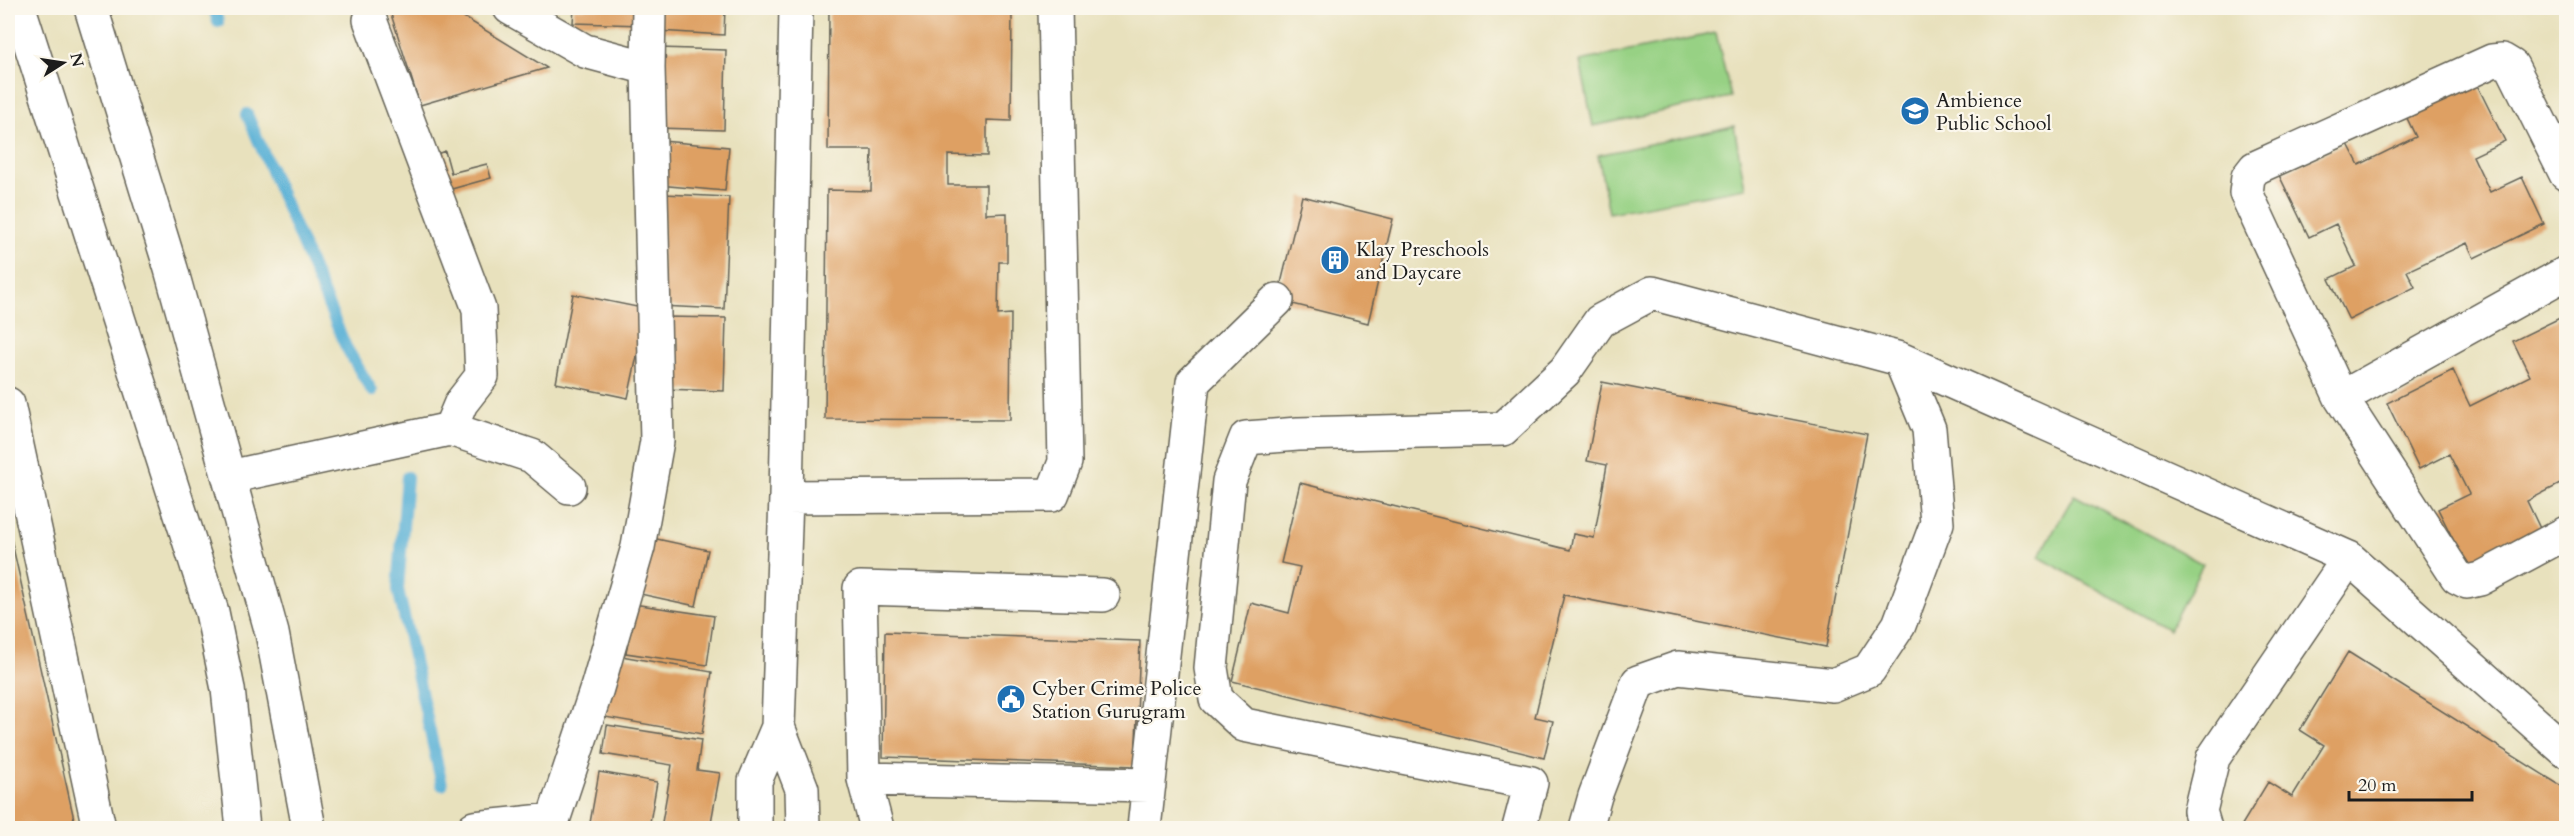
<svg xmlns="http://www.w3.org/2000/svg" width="2574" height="836" viewBox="0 0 2574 836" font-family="Cardo,serif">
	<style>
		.green { fill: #97d184; stroke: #5a7650; stroke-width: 1.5 }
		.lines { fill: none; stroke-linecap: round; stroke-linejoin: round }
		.stream { stroke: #5ab1d6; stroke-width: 12 }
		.building { fill: #dea063 }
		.minor-casing { stroke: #636154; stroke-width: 36 }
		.major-casing { stroke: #636154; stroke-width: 36 }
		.minor { stroke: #fff; stroke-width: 33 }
		.major { stroke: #fff; stroke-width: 33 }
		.labels { text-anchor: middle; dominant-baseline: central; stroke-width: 4.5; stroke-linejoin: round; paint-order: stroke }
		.poi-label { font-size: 20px; fill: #1c1c1c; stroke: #fbf7ec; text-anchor: start }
	</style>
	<rect width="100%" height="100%" fill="#fbf7ec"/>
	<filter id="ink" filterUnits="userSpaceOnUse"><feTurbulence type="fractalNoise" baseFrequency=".0167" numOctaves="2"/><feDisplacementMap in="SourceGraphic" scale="12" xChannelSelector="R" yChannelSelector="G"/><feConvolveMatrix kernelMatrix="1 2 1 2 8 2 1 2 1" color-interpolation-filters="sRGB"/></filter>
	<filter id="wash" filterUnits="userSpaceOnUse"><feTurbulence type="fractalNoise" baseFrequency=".008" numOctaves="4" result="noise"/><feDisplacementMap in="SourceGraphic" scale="24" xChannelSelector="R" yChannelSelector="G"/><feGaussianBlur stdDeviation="1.35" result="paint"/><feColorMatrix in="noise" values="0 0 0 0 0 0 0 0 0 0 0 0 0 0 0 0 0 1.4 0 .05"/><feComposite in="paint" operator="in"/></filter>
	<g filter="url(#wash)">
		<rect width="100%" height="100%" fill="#e8e1bd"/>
		<path class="green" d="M1716,33L1731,97L1593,126L1580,61Z
			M1734,126L1745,188L1609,213L1598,155Z
			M2074,495L2203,564L2169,630L2039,557Z"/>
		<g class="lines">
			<path class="stream" d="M214,8L218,22
				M247,114L346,347L372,391
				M407,477L398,589L442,785"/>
		</g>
		<g id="blocks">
			<path class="building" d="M389,8H449L547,68L420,105Z
				M574,8H644L643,25L573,23Z
				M659,8H725L724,35L658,31Z
				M829,8H1012L1011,121L987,120V156L948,155V185H986V214L1007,213V262H999L998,315L1011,314L1010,420L825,419L827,190L871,191L872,150H828Z
				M659,48L726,50L724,130L657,128Z
				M2474,79L2505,141L2473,156L2490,192L2522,177L2544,224L2474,258L2467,243L2407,271L2415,287L2349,320L2329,279L2356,266L2336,224L2309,237L2279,175L2347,142L2359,165L2416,137L2405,114Z
				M662,141L729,147L725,191L658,185Z
				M445,151L451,173L487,164L491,178L441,192L431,156Z
				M664,194L729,197L724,309L660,306Z
				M1302,196L1393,219L1368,323L1277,300Z
				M573,294L647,309L628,398L556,383Z
				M2566,315V481L2527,501L2545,539L2471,575L2438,509L2469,494L2449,454L2419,469L2387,403L2453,370L2470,406L2530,376L2513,341Z
				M665,317L726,318L724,391L663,389Z
				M1602,382L1867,434L1826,647L1564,595L1535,717L1553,721L1544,758L1232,681L1251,603L1289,613L1300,567L1281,563L1300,483L1570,550L1573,534L1594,538L1607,465L1587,461Z
				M8,525L76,828H8Z
				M643,536L708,550L696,606L631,592Z
				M633,604L714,616L707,665L626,653Z
				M885,632L1140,641L1135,766L883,757Z
				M2348,652L2566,789V828H2240L2268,782L2292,797L2324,745L2300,730Z
				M616,655L712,672L702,734L605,717Z
				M607,725L701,740L697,770L720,773L710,828H661L672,765L603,754Z
				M599,772L657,782L649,828H621L590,823Z"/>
		</g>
	</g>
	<g filter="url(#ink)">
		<use href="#blocks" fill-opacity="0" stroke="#636154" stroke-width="1.5"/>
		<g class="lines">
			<g class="minor-casing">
				<path id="minor" d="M510,8L585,51L648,68
					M370,20L479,309L482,376L461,403L450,429
					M2566,174L2512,66L2502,60L2492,61L2255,168L2248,177L2246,193L2341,398L2457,577L2467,582L2480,579L2566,533
					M2341,398L2566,273
					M8,404L99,828
					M229,477L450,429L532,456L569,487
					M786,497L1052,495L1065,462L1055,8
					M1103,595L860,588L864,779L1149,785
					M778,727L802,789L803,828
					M864,779L877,828
					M474,828L553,820L597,688L638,547L657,441L648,68L649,8
					M755,828V781L778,727L786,497L796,8
					M1144,828L1193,382L1277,300
					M1519,828L1531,783L1244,725L1216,699L1211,668L1229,481L1246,438L1298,434L1503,429L1565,371L1600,321L1652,293L1900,359L2349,558L2566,751
					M1586,828L1595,796L1638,682L1678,668L1833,685L1869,670L1899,625L1937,523L1929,429L1900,359
					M2205,828L2200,811L2213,758L2349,558"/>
			</g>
			<g class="major-casing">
				<path id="major" d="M19,8L212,612L228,689L243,828
					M91,8L171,269L272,633L309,828"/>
			</g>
			<use href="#minor" class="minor"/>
			<use href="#major" class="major"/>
		</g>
	</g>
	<defs>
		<g id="school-disc" transform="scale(1.5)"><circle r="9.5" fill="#1f6fb2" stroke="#fbf7ec"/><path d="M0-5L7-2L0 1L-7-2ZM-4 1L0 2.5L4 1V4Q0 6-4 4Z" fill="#fff"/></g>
		<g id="building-disc" transform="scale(1.5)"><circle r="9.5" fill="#1f6fb2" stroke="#fbf7ec"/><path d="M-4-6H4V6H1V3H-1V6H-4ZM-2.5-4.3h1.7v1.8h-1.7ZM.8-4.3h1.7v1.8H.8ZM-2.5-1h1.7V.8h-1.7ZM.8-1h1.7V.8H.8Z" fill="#fff"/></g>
		<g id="civic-disc" transform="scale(1.5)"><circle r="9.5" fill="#1f6fb2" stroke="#fbf7ec"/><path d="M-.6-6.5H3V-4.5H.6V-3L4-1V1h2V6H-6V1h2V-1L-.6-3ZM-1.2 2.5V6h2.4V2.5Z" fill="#fff"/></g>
	</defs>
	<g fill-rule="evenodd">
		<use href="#school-disc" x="1915" y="111"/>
		<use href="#building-disc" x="1335" y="260"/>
		<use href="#civic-disc" x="1011" y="699"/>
	</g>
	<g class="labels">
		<g class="poi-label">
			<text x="1936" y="100">Ambience<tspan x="1936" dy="23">Public School</tspan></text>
			<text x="1356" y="249">Klay Preschools<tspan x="1356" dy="23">and Daycare</tspan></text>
			<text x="1032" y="688">Cyber Crime Police<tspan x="1032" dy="23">Station Gurugram</tspan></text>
		</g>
	</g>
	<rect width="2574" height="836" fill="none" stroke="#fbf7ec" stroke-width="30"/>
	<g transform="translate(63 63) rotate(78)" stroke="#fbf7ec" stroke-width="4.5" paint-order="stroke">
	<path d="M0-4.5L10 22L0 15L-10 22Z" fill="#1c1c1c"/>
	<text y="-9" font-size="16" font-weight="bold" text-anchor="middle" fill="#1c1c1c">N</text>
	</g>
	<path d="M2349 791v9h123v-9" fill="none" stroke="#1c1c1c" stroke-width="3"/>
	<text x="2358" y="791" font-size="18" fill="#1c1c1c" stroke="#fbf7ec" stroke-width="4.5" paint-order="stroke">20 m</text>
</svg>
